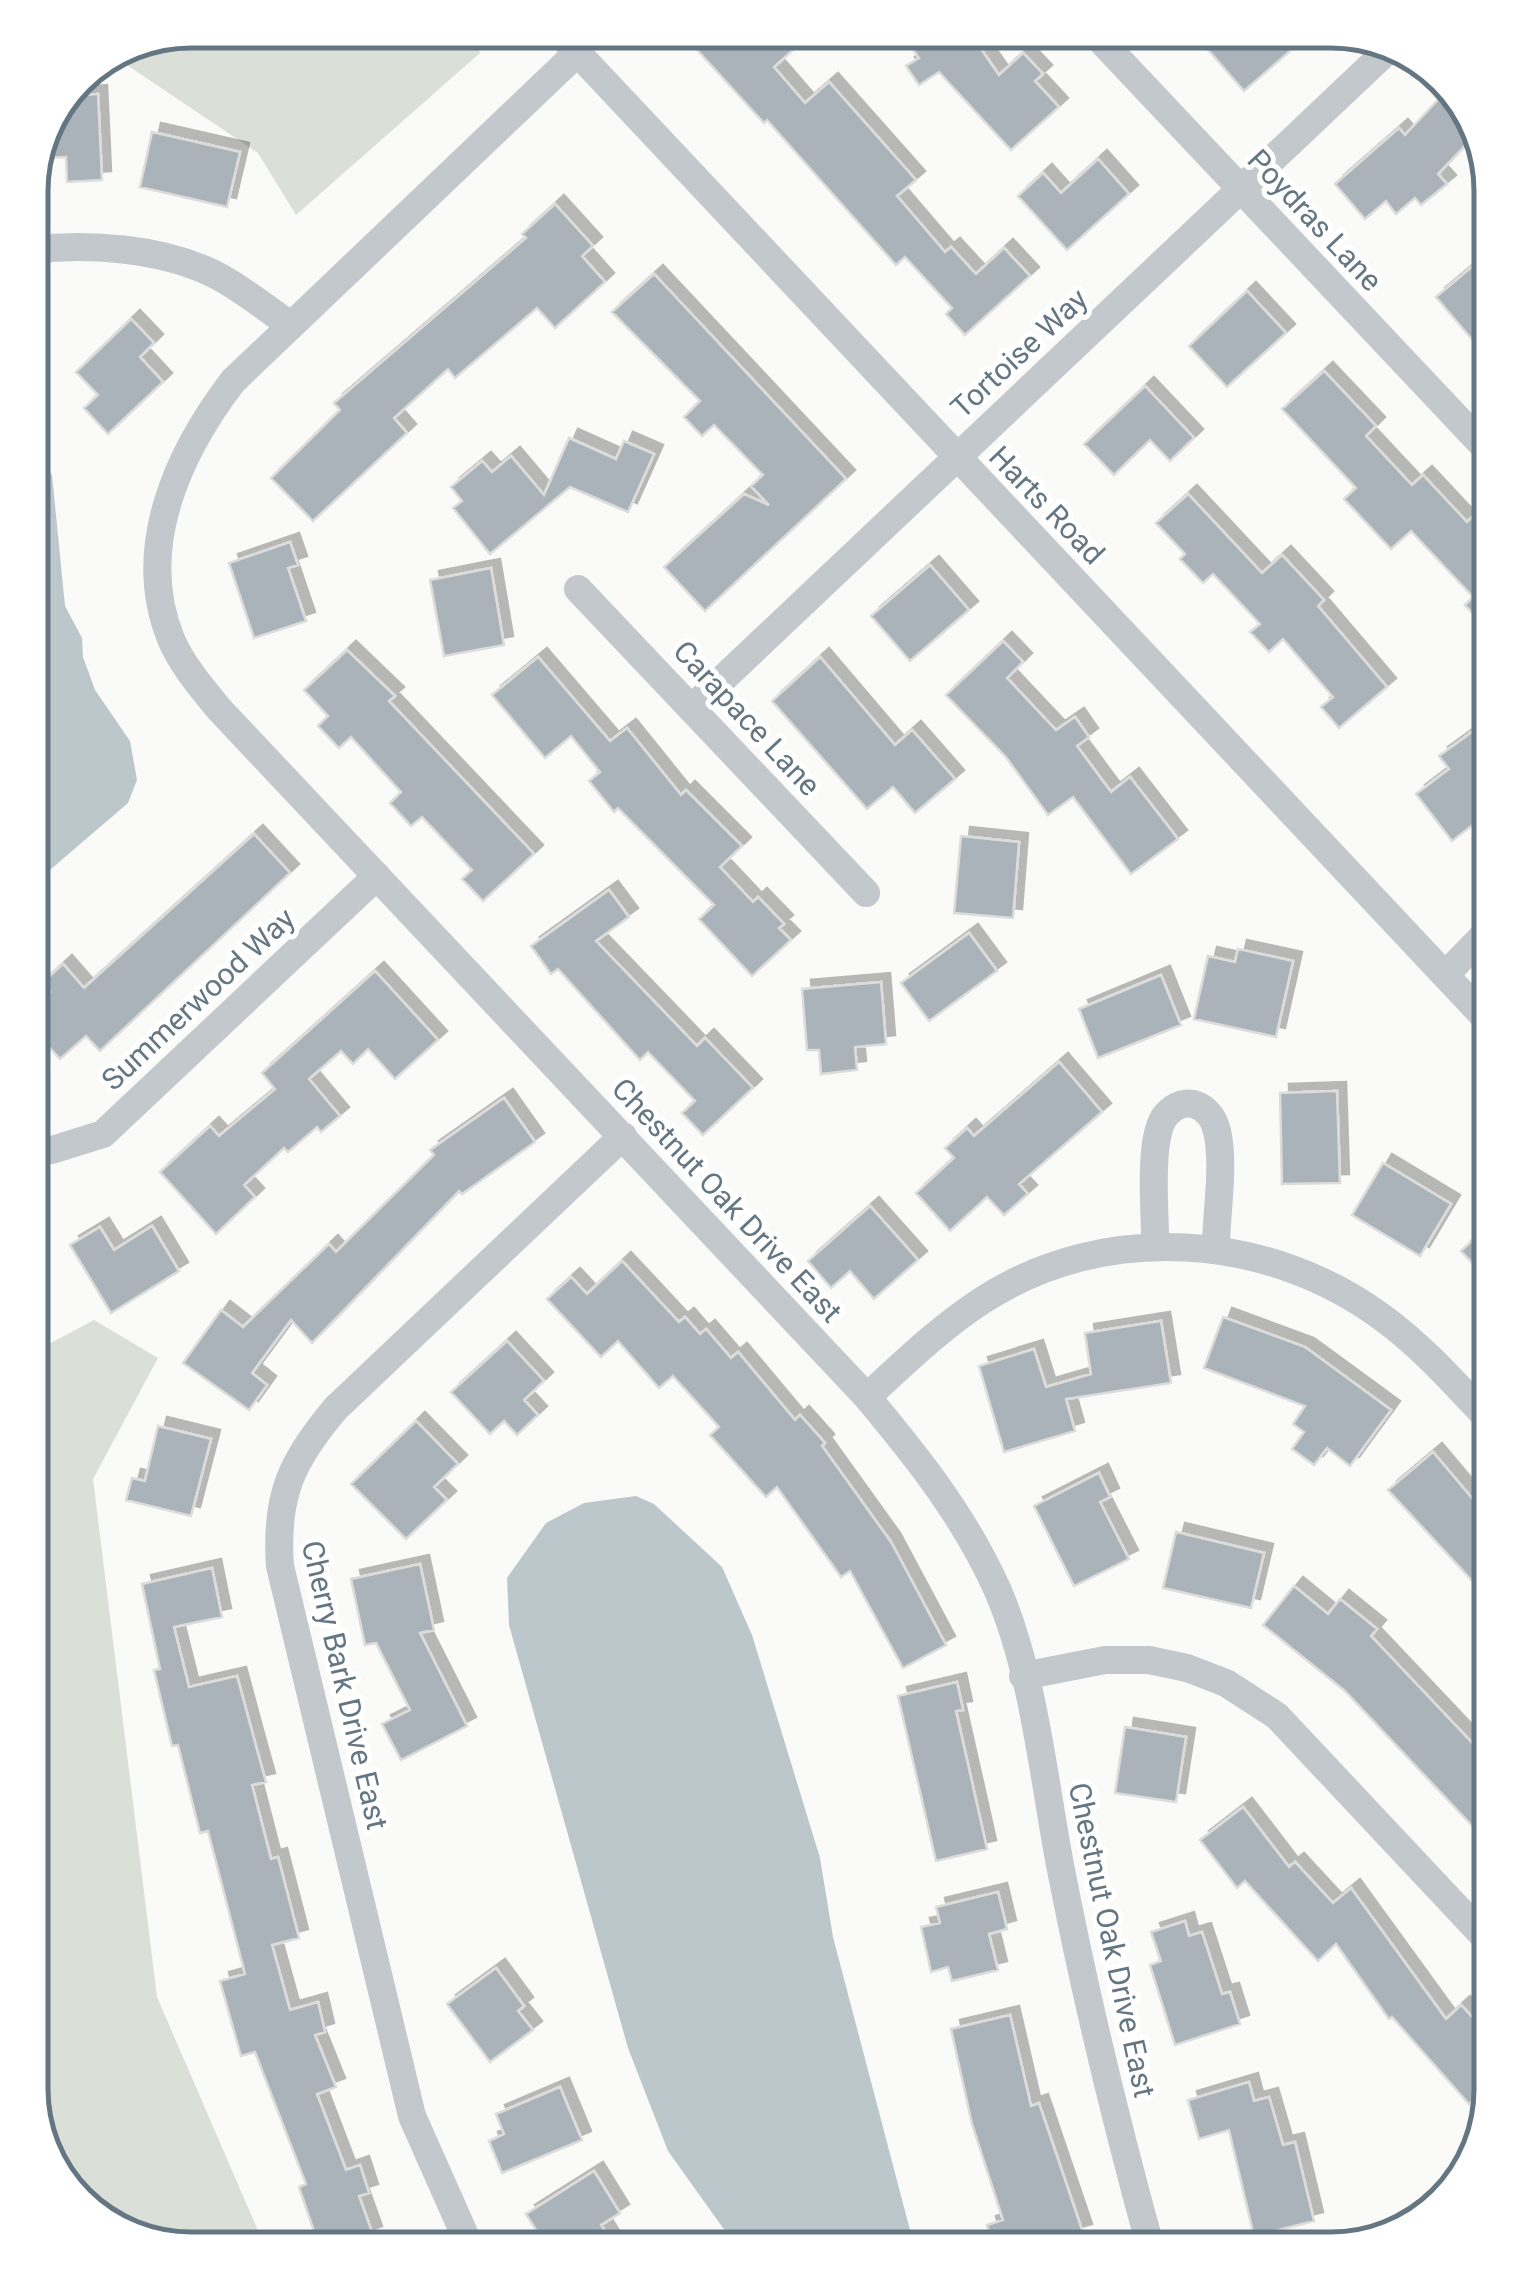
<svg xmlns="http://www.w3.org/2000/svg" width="1522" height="2279" viewBox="0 0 1522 2279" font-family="Roboto,sans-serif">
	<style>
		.green { fill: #dadfd7 }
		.water { fill: #bbc7cb }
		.building { fill: #aab3b9; stroke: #dcdcda; stroke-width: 2.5; filter: url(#shadow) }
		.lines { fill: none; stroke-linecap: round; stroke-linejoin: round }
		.minor { stroke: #c3c8cc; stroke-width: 28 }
		.labels { text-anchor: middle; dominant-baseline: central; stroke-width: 10; stroke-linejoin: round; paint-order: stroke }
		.street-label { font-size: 30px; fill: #657683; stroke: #fff }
		.rim { fill: none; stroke: #657683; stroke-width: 5 }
	</style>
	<defs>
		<filter id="shadow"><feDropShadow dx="9" dy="-9" stdDeviation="0" flood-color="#0004"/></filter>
	</defs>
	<rect width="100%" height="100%" fill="#fafaf8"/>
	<path class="green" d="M190,30H473L480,53L296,215L258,153L121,61Z
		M94,1320L158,1358L93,1479L157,1997L266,2249C180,2249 109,2248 53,2170C39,2151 36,2112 30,2089V1354Z"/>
	<path class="water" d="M35,465L46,467L52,475L65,606L82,638L83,657L95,690L130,741L137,780L128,803L30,887V467Z
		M636,1496L654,1504L722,1567L752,1635L820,1858L833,1937L915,2249H738L668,2151L628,2048L509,1625L507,1578L546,1523L584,1503Z"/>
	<path class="building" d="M679,30H777L794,49L774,67L805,103L829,82L916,180L897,196L945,252L951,247L976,274L1004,248L1030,276L965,335L946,314L952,308L905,257L896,265L767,120L764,123Z
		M900,30H968L999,75L1023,53L1043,74L1035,81L1059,107L1011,150L939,72L919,85L906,66L919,58Z
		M1191,30H1314L1244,91Z
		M1449,88L1471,111L1477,133L1438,174L1447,184L1421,205L1415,198L1396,214L1386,201L1365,219L1335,184L1399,128L1405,135Z
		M98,94L102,180L67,182L66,157L40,158L69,96Z
		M152,132L240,152L227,207L140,187Z
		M1098,159L1129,194L1067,250L1018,196L1043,173L1061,193Z
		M555,204L593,246L582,256L605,282L555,328L537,308L455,378L448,369L394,418L407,433L313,521L271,478L340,410L334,403L526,238L522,234Z
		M1480,260L1492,274V363L1436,297Z
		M654,274L846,479L705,611L664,567L744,494L769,505L751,486L763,475L714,425L702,436L684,417L700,401L612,312Z
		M1247,291L1286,333L1227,387L1189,346Z
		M131,319L154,343L140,357L163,382L108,434L84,408L98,395L76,372Z
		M1324,371L1376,426L1366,436L1412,485L1423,475L1467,522L1471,518L1492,541V634L1465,605L1473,597L1411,531L1391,549L1344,499L1356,488L1282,409Z
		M1145,386L1194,438L1170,461L1150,440L1114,475L1084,444Z
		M569,438L616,459L624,441L654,454L628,512L570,487L490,554L453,508L462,501L451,487L482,461L492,472L511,456L544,495Z
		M1188,494L1262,573L1282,555L1324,600L1318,606L1387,687L1339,728L1321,707L1333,697L1283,639L1269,652L1250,632L1260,624L1213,574L1203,583L1180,559L1185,554L1156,523Z
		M290,542L298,565L288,568L306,621L254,638L229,563Z
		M930,565L969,610L910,661L871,616Z
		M491,568L504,645L444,656L430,580Z
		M1003,641L1023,662L1007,678L1056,730L1075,717L1089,737L1077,746L1111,792L1130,777L1178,839L1131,874L1073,797L1048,815L1006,757L946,695Z
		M347,650L395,696L389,701L534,854L483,901L462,879L472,870L422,817L411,826L390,803L401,792L351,737L339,748L318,726L328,716L304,690Z
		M538,657L610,741L627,728L681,795L686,790L742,846L720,867L753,902L758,897L784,924L779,928L791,940L752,976L699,919L714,905L618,808L614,812L589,781L600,772L571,736L545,758L492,695Z
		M820,657L895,745L912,730L955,779L915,813L893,787L867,809L772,701Z
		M1476,729L1492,750V810L1452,841L1416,794L1449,769L1439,756Z
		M254,834L290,873L100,1051L86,1036L60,1059L30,1026V1010L50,992L42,983L63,964L84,988Z
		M961,836L1019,842L1013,918L954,913Z
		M609,890L629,917L596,941L697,1046L705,1038L753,1088L703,1135L682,1113L695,1101L648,1052L640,1060L558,969L551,974L531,946Z
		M969,933L997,971L929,1021L901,983Z
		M1238,949L1293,961L1276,1037L1194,1019L1208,956L1235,962Z
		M375,971L438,1040L395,1079L368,1049L353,1064L341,1051L309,1079L340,1116L321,1132L317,1127L288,1152L284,1148L244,1185L255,1197L216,1234L160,1172L210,1126L219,1136L275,1089L262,1073Z
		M1161,975L1181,1025L1098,1058L1079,1009Z
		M881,982L886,1044L855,1047L857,1070L821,1074L819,1050H807L802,989Z
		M1059,1062L1102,1112L1019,1184L1028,1194L1004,1215L987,1197L950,1231L916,1193L954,1158L945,1148L967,1128L974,1136Z
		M1337,1091L1340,1183L1282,1184L1280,1093Z
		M504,1098L535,1142L462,1194L459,1191L312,1343L291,1320L252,1373L267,1385L249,1410L183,1363L221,1310L243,1327L329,1244L336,1252L434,1155L430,1150Z
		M1383,1163L1451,1204L1420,1256L1352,1215Z
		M870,1206L918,1260L874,1299L850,1271L831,1288L808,1261Z
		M1492,1222V1284L1461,1251Z
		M152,1226L179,1271L111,1313L70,1245L100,1227L114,1250Z
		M622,1261L679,1322L685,1317L700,1334L706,1329L731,1358L738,1352L795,1420L800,1415L825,1443L822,1446L891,1542L946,1645L903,1668L850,1571L841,1577L777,1487L766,1497L710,1435L719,1427L673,1376L659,1388L618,1341L601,1357L547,1299L571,1277L587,1294Z
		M1223,1317L1305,1347L1391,1410L1350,1466L1327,1448L1314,1465L1292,1449L1304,1432L1293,1424L1305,1406L1204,1368Z
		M1161,1321L1171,1383L1066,1399L1075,1431L1004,1452L979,1366L1034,1349L1046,1387L1091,1374L1085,1333Z
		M507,1341L544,1381L524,1400L538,1415L517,1435L504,1421L490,1434L451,1392Z
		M416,1421L458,1464L434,1487L447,1500L406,1539L351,1484Z
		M158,1426L211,1439L191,1516L126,1500L132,1478L145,1481Z
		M1433,1452L1492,1522V1602L1388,1490Z
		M1099,1473L1110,1497L1100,1502L1129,1559L1074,1586L1034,1506Z
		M1176,1532L1264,1553L1251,1608L1163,1588Z
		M420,1564L434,1630L420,1633L467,1726L401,1760L382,1724L410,1710L376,1643L365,1645L351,1579Z
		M212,1568L222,1617L174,1627L189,1687L237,1676L257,1750L266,1782L252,1785L271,1859L278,1857L299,1938L272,1945L290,2010L318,2002L325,2032L315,2035L336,2087L317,2094L346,2170L360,2165L369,2193L359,2196L373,2235L335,2249H320L299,2187L306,2184L255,2052L241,2056L220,1981L245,1974L208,1831L200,1833L178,1745L172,1746L154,1670L160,1669L142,1584Z
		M1294,1586L1328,1614L1340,1599L1377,1629L1371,1636L1492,1764V1823L1480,1834L1345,1691L1263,1625Z
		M957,1682L963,1710L956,1711L987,1849L936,1861L898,1696Z
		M1125,1727L1186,1737L1176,1802L1115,1793Z
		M1243,1807L1289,1867L1295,1862L1333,1903L1351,1888L1446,2019L1461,2005L1486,2032L1480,2037L1492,2051V2083L1469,2104L1392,2017L1389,2019L1336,1944L1318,1961L1245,1881L1237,1888L1200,1840Z
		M998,1892L1007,1929L989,1934L998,1970L952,1981L948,1967L931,1972L921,1927L940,1923L936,1907Z
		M1185,1921L1189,1936L1202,1932L1222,1994L1230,1992L1240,2024L1175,2045L1150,1965L1161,1961L1151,1932Z
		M496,1968L524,2006L518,2011L533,2030L490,2062L447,2004Z
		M1010,2015L1031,2106L1039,2103L1083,2233L1065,2238L1068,2249H993L987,2225L1003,2220L972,2124L951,2029Z
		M1249,2082L1254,2101L1269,2097L1283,2145L1295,2142L1314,2221L1254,2236L1229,2130L1199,2139L1188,2100Z
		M560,2087L582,2140L502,2173L489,2141L504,2134L496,2114Z
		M594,2171L620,2213L601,2225L616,2249H548L526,2214Z"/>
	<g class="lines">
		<path class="minor" d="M556,30L1492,1025
			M1091,30L1492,455
			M577,53L233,381C178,453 134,548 171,639C182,665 201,687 219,709L867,1397C918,1458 965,1517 998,1591C1034,1675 1043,1775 1060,1865C1085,1994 1116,2122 1151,2249
			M30,250C88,243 159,248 212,273C239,286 264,307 289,324
			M578,589L866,893
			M693,707L1391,47
			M1445,975L1492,927
			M52,1150L103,1134L377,876
			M1155,1246C1156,1217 1147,1137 1166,1115C1185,1093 1211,1105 1217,1131C1225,1166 1216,1212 1216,1249
			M867,1397C904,1363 941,1327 983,1300C1105,1221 1269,1233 1383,1318C1424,1348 1457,1386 1492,1423
			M1023,1676L1105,1660H1149L1187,1668L1226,1683L1277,1716L1492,1945
			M471,2249L412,2116L280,1566C275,1496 291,1461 336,1408L623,1136"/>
	</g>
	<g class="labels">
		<g class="street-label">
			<text transform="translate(1315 220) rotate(47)">Poydras Lane</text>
			<text transform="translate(1019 353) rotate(-43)">Tortoise Way</text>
			<text transform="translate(1047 505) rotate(46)">Harts Road</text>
			<text transform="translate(747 718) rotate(47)">Carapace Lane</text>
			<text transform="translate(198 999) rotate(-43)">Summerwood Way</text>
			<text transform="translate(727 1200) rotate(47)">Chestnut Oak Drive East</text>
			<text transform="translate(345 1685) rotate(77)">Cherry Bark Drive East</text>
			<text transform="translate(1112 1940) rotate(78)">Chestnut Oak Drive East</text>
		</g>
	</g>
	<path d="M0 0H1522V2279H0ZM191 48H1331A143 143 0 0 1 1474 191V2089A143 143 0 0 1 1331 2232H191A143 143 0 0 1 48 2089V191A143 143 0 0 1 191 48Z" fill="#fff" fill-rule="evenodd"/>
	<path class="rim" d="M191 48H1331A143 143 0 0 1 1474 191V2089A143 143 0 0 1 1331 2232H191A143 143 0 0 1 48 2089V191A143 143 0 0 1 191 48Z"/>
</svg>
